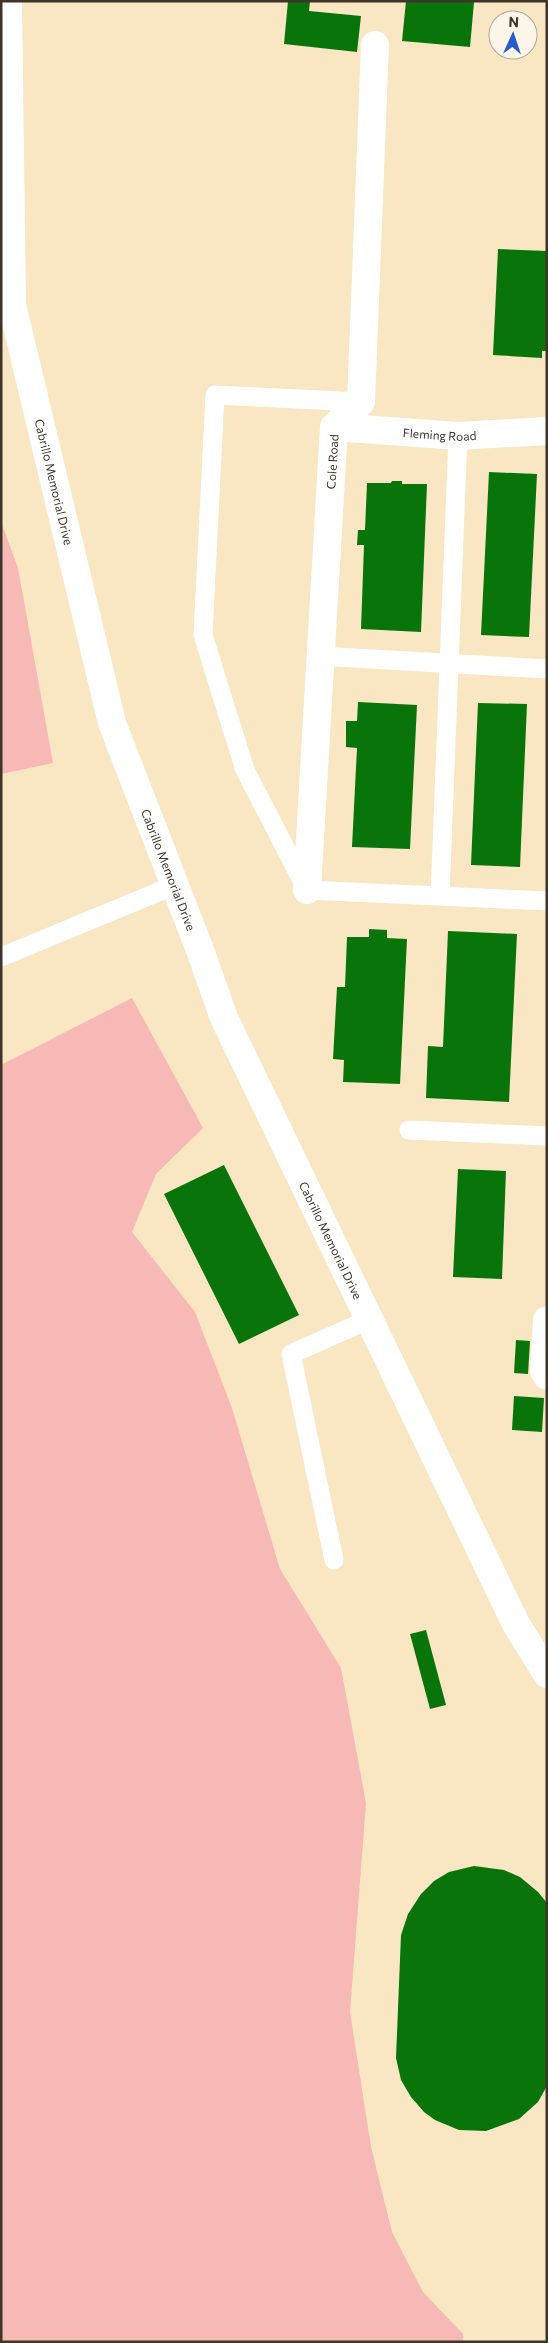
<svg xmlns="http://www.w3.org/2000/svg" width="548" height="2343" viewBox="0 0 548 2343" font-family="Commissioner,sans-serif">
	<style>
		.green { fill: #f7b9b5 }
		.building { fill: #09740a }
		.lines { fill: none; stroke-linecap: round; stroke-linejoin: round }
		.lane { stroke: #fff; stroke-width: 19 }
		.street { stroke: #fff; stroke-width: 28 }
		.secondary { stroke: #fff; stroke-width: 28 }
		.labels { text-anchor: middle; dominant-baseline: central; stroke-width: 5; stroke-linejoin: round; paint-order: stroke }
		.street-label { font-size: 12px; fill: #3d3527; stroke: #fdf5e7 }
	</style>
	<rect width="100%" height="100%" fill="#f9e6c3"/>
	<path class="green" d="M1,522L18,568L53,763L1,774Z
		M132,998L203,1128L156,1174L132,1232L195,1312L232,1408L280,1569L341,1668L366,1803L350,2012L371,2147L392,2232L423,2292L463,2334V2342H1V1065Z"/>
	<path class="building" d="M288,1H310L309,11L361,16L357,52L284,44Z
		M406,1L474,2L470,47L402,41Z
		M498,249L547,251V351H542V358L493,355Z
		M489,472L537,474L529,637L481,635Z
		M392,481H402V484H427L421,632L361,629L364,545H357L358,530H365L367,483H391Z
		M358,702L417,705L410,849L352,847L357,748L346,747V721H357Z
		M478,703L527,704L520,867L471,865Z
		M369,929L387,930V938L407,939L400,1084L343,1082L344,1060L333,1059L337,987H345L347,937H369Z
		M448,931L517,934L509,1102L426,1098L428,1046L443,1047Z
		M224,1165L299,1315L239,1344L164,1194Z
		M458,1169L506,1171L502,1279L453,1277Z
		M516,1340L530,1341L528,1374L514,1373Z
		M514,1396L544,1398L542,1432L512,1430Z
		M426,1630L446,1705L430,1709L410,1634Z
		M474,1866L504,1870L520,1877L538,1892L547,1903V2086L538,2102L519,2119L486,2131L459,2130L435,2120L424,2112L411,2097L401,2080L396,2058L401,1935L408,1914L421,1894L434,1881L449,1872Z"/>
	<g class="lines">
		<path class="lane" d="M361,402L215,395L203,635L245,770L307,890L547,901
			M319,656L547,669
			M440,896L458,436
			M1,957L175,885
			M409,1130L547,1136
			M334,1560L291,1354L370,1319"/>
		<g class="street">
			<path id="s1" d="M334,427L458,436L547,431"/>
			<path id="s2" d="M307,890L334,427L361,402L375,45"/>
			<path d="M547,1320L544,1371L547,1376"/>
		</g>
		<path class="secondary" id="s3" d="M8,1L12,305L112,723L200,950L224,1018L516,1624L547,1674"/>
	</g>
	<g class="labels">
		<g class="street-label">
			<text stroke="none"><textPath href="#s1" startOffset="106">Fleming Road</textPath></text>
			<text stroke="none"><textPath href="#s2" startOffset="429">Cole Road</textPath></text>
			<text stroke="none"><textPath href="#s3" startOffset="486">Cabrillo Memorial Drive</textPath></text>
			<text stroke="none"><textPath href="#s3" startOffset="891">Cabrillo Memorial Drive</textPath></text>
			<text stroke="none"><textPath href="#s3" startOffset="1296">Cabrillo Memorial Drive</textPath></text>
		</g>
	</g>
	<rect width="548" height="2343" fill="none" stroke="#3d3527" stroke-width="5"/>
	<g transform="translate(513 35) rotate(3)"><circle r="24" fill="#fdf5e7" stroke="#b0a89a"/>
	<path d="M0-4L9 19L0 12L-9 19Z" fill="#285cca"/>
	<text y="-8" font-size="14" font-weight="bold" text-anchor="middle" fill="#3d3527">N</text>
	</g>
</svg>
